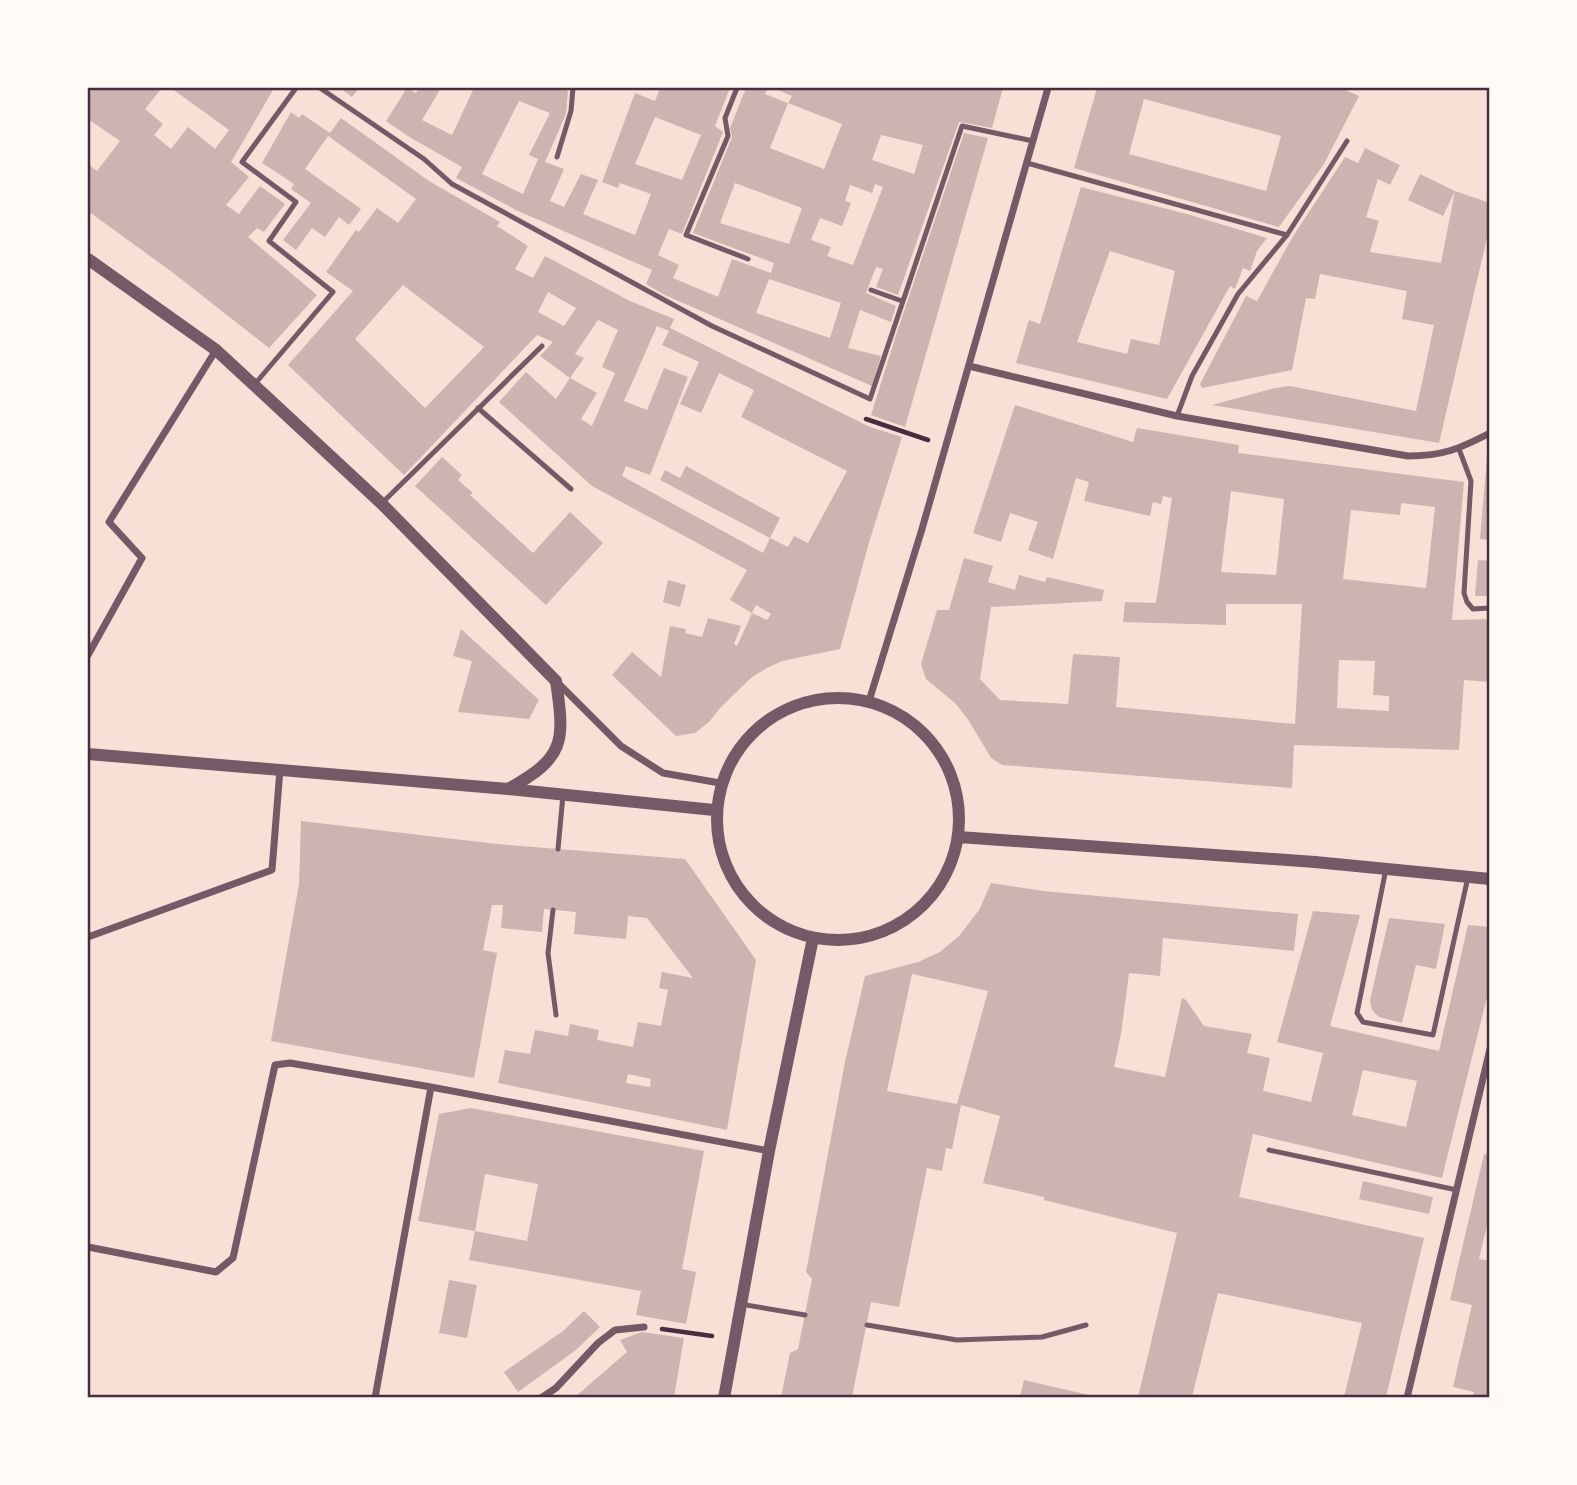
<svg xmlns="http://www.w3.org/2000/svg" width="1577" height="1485" viewBox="0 0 1577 1485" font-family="Manrope,sans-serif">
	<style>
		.building { fill: #ccb4b1; fill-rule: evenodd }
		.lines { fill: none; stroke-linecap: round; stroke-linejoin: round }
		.path { stroke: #4a2c40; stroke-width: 4.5 }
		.service { stroke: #755966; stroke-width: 5 }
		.minor { stroke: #755966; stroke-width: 7 }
		.tertiary { stroke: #755966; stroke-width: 12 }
		.neatline { fill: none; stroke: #4a2c40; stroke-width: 2.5 }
	</style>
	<rect width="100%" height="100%" fill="#f7e1d7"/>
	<path class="building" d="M88,88H162L145,109L163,124L154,135L171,149L188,127L215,149L229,130L171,88H269L273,90L231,162L249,177L226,205L239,214L260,186L285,204L264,232L257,228L248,237L317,295L269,348L172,272L88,211V164L97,171L120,141L88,119Z
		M340,88H359L352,97Z
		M407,88L416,93L419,88H441L422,120L452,135L474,88H559L568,91L566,114L545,162L564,169L550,201L564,207L581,174L598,180L583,214L635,235L651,194L620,183L618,188L602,182L635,93L655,101L660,88H730L715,126L723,132L682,234L669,229L658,255L679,265L673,278L718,297L732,259L771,273L774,263L693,233L732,137L730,128L746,88H768L765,94L788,103L770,148L824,169L842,124L788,103L792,96L773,88H1003L992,128L959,122L898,295L876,287L883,269L876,267L866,293L896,306L891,322L860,310L848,348L881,356L872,386L665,295L646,284L652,270L516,210L456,178L462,167L411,138L386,121ZM519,101L550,113L529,155L538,159L523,194L482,174ZM655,117L701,135L682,180L635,164ZM881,135L923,145L914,174L872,160ZM735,183L802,208L789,244L720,223ZM875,184L883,187L853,265L827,256L831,247L811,240L820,218L842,226L851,203L845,201L850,185L872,193ZM769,279L841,303L830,338L756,313Z
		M1097,88H1341L1359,96L1324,164L1279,227L1074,168ZM1144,99L1281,136L1266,191L1129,154Z
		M291,112L299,118L302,114L330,133L341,118L429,181L500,222L497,226L528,246L515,269L533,278L545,256L630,301L674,319L670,328L870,427L902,437L868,546L840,649L782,661L767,668L752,677L721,707L709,722L695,733L676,736L612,675L632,652L661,677L670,626L686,629L685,633L702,637L708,618L741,626L734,644L737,646L752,613L730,600L747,570L592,486L499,402L526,372L556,399L570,378L597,393L581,419L592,426L615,373L602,367L618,330L598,320L575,354L584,358L570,378L540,356L553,342L537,335L404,475L288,365L353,291L326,272L356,230L359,232L377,208L398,223L416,199L328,136L305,169L361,209L349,225L339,217L325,237L312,228L296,250L283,240L311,203L291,189L294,184L262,163ZM403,285L484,347L425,408L355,339ZM548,292L576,308L564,326L538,312ZM657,326L669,331L662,345L699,362L680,404L701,413L719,373L754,390L741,417L847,471L808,543L794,536L788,547L770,538L763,553L622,476L626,466L650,475L688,377L664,368L647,410L624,401ZM756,605L771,614L767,620L752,613Z
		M964,133L988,138L905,427L871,415L897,332Z
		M1365,148L1400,165L1390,185L1378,179L1366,217L1379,221L1370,252L1441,263L1455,191L1490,203V225L1439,443L1212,405L1275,388L1290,386L1416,411L1434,325L1402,319L1407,291L1320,274L1315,299L1306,298L1292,370L1202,388L1200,384L1246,296L1257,301L1292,238L1345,157L1358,163Z
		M1420,174L1455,191L1443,216L1408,200Z
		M1081,187L1187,214L1267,238L1257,251L1250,271L1243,268L1235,289L1230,286L1167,399L1016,363L1029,320L1040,324ZM1110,251L1175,271L1159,345L1131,339L1127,354L1077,342Z
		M1015,405L1133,442L1137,428L1239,445L1238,453L1464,482L1452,620L1490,619V682L1464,680L1459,750L1294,745L1292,788L1002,765L991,758L969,721L956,704L926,679L921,664L937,610H949L964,558L993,566L988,582L1015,590L1019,575L1045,582L1047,577L1104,590L1102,601L991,607L980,679L1000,700L1068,704L1073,654L1120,657L1116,707L1295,724L1302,604H1226V625L1123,622L1125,602L1156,603L1172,498L1163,496L1161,504L1153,502L1150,516L1084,501L1089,482L1076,478L1053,559L1028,550L1038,522L1010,513L1001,542L973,533ZM1231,491L1284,499L1276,575L1221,572ZM1401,503L1435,507L1426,588L1343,579L1351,510L1400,515ZM1339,660L1375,661L1373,695L1389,696V711L1337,708Z
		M1488,446H1490V540L1480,539Z
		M442,457L462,475L458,480L473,493L470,495L533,553L570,512L603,543L546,605L415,486Z
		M686,466L780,518L770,538L660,480L665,470L680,478Z
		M1478,560L1490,561V596H1475Z
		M668,580L686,585L680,607L663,602Z
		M461,629L539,700L529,719L458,712L472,661L453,656Z
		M301,821L497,844L685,859L756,960L727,1130L498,1083L505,1050L530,1054L535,1030L568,1036L570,1024L599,1030L597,1040L633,1047L638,1022L661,1026L668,990L659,988L662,972L693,978L647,918L628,916L626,939L574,934L576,912L544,909L542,932L501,928L503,905H492L483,950L497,953L474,1078L271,1041L299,884ZM628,1074L651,1079L650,1087L626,1083Z
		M991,883L1043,891L1298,914L1294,951L1163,938L1160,976L1129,973L1121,1034L1114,1067L1165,1077L1182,998L1186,1000L1204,1026L1252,1034L1247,1053L1270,1058L1263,1091L1311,1102L1323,1053L1277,1042L1313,911L1360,915L1330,1026L1439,1051L1468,925L1490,927V985L1442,1178L1253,1134L1239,1197L1424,1238L1386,1397H1344L1362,1323L1218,1293L1192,1397H1138L1177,1233L1044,1200V1197L983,1183L1000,1116L961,1105L952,1149L946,1148L942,1171L927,1168L899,1307L871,1302L852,1397H781L790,1353L798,1349L812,1279L806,1272L845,1062L865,976L918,962L940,952L959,936L979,910ZM912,974L988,991L957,1104L887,1091ZM1363,1070L1417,1081L1406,1127L1352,1115Z
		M1389,918L1445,924L1436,969L1416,965L1402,1023L1379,1017L1372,1010L1370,1000Z
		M471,1108L704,1151L682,1269L696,1272L686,1324L636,1315L641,1291L469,1260L475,1231L418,1221L439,1114ZM485,1174L538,1184L527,1241L475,1231Z
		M1484,1154L1490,1155V1213L1479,1259L1490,1261V1397L1473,1396L1474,1392L1453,1387L1472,1305L1450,1300Z
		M1363,1181L1433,1197L1429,1214L1359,1199Z
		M449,1280L477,1285L467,1338L439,1333Z
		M584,1311L600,1327L576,1350L518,1392L504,1372L563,1331Z
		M642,1332L684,1338L674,1397H575L627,1352L620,1340Z
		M1024,1380L1093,1396L1092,1397H1020Z"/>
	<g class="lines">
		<path class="path" d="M866,419L928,440
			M662,1329L712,1336"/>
		<path class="service" d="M320,88L424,159L452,184L712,326L870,399L962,126L1033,141
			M737,88L725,118L728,136L686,235L748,259
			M557,157L571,111L573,88
			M1027,163L1287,235
			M871,290L902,301
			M254,385L333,292L269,241L296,202L242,162L296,88
			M478,408L571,489
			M1177,416L1192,376L1238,294L1287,235L1347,141
			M1459,449L1471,481L1464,593L1467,602L1473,609L1490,608
			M382,503L542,346
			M558,849L563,795
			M1386,869L1357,1013L1363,1022L1433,1035L1468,877
			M553,910L548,953L556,1015
			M1269,1150L1457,1190
			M740,1304L805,1315
			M867,1325L957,1340L1042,1337L1086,1325"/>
		<path class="minor" d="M969,366L1177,416L1408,456C1443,456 1459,449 1490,433
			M88,655L142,558L109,522L216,350
			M557,682L621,746L663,773L720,783
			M869,701L922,529L1048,88
			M88,937L272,870L280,769
			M88,1247L216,1272L233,1258L275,1065L290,1063L431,1087L769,1151
			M375,1398L431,1087
			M541,1398L556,1388L598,1343L615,1330L644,1327
			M1407,1398L1490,1049"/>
		<path class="tertiary" d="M88,259L216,350L254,385L382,504L556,681C565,742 565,758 508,789
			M717 819a121 121 0 1 1 242 0a121 121 0 1 1-242 0Z
			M88,754L508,789L714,810
			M959,837L1315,862L1490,879
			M724,1398L769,1151L813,938"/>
	</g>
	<rect width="1577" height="1485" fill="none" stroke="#fffaf5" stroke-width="178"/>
	<rect x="89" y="89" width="1399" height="1307" class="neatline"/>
</svg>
